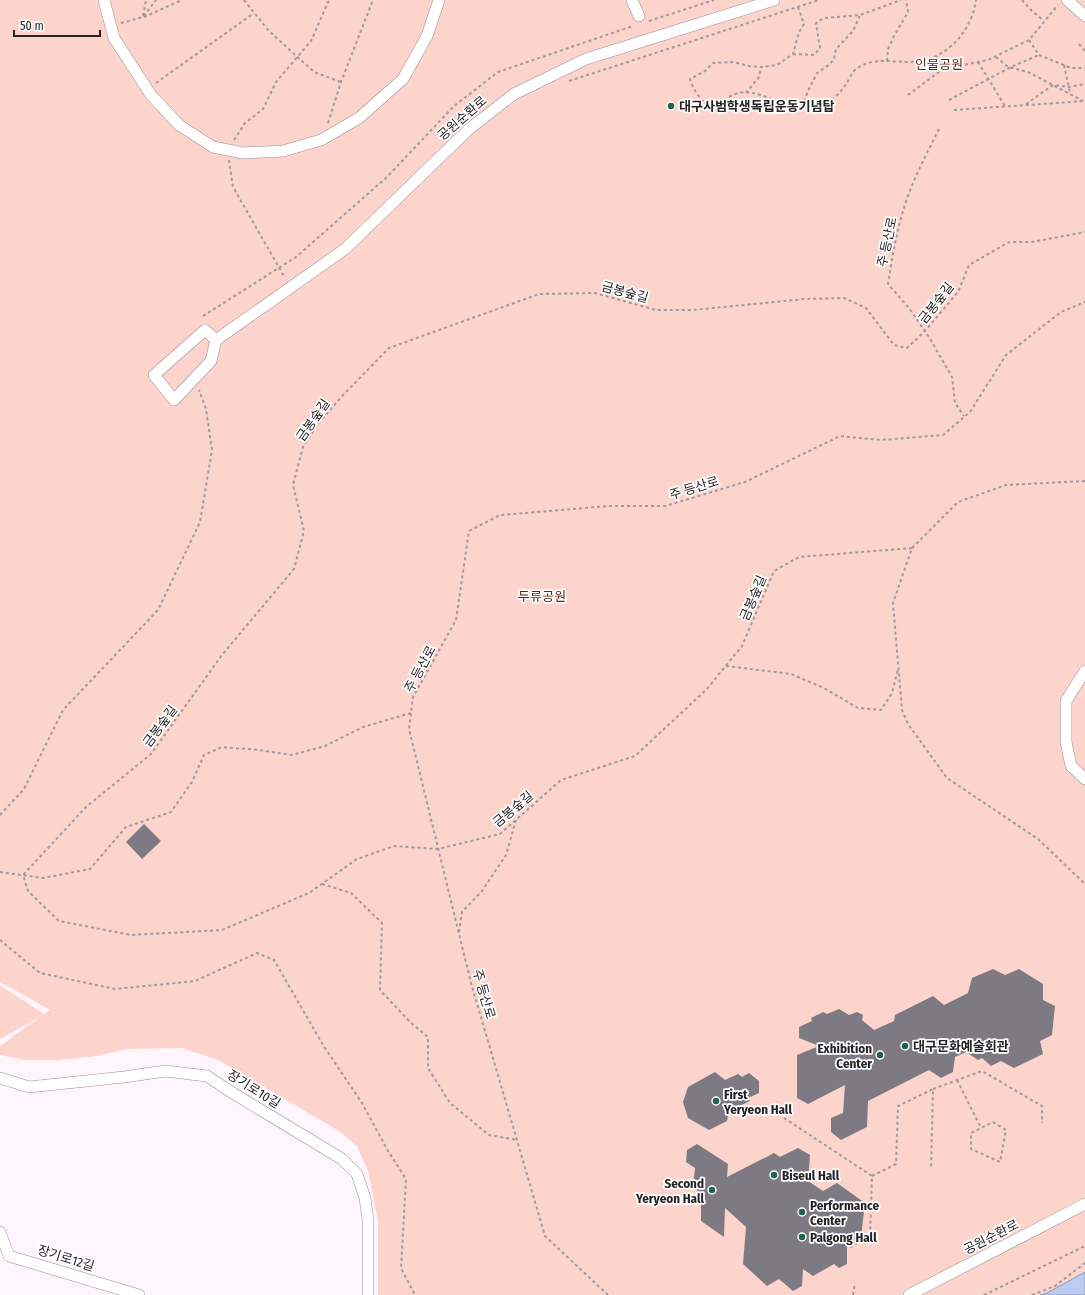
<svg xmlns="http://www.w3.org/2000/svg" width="1085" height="1295" viewBox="0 0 1085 1295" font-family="'Fira Sans Condensed','Noto Sans KR',sans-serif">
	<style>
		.green { fill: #fcd4cb }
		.water { fill: #bbcdf4; stroke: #8e9ab6 }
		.building { fill: #7d7a83 }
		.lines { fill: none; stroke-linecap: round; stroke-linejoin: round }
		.minor-casing { stroke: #978f96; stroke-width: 12 }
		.path { stroke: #9f999f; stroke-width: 2; stroke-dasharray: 3 3; stroke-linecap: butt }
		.minor { stroke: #fff; stroke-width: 11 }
		.poi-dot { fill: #216351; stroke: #fff; stroke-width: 1.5 }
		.labels { text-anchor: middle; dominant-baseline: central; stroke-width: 3.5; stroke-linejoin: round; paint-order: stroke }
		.park-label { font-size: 13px; fill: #5e2418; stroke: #fff }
		.poi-label { font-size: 13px; font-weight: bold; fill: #252225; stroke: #fff; text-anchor: start }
		.street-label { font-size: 13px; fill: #252225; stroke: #fff }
	</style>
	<rect width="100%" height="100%" fill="#fef5fd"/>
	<path class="green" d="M0,0H1085V1295H378V1221L368,1171L357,1146L339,1131L218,1060L182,1048L127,1049L97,1056L59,1060H25L0,1055V1046L40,1017L0,1039V985L44,1014L50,1010L0,982Z"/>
	<path class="water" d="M1085,1272V1295H1040L1047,1293Z"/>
	<path class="building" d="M144,824L161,841L142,859L126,842Z
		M993,969L1005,975L1019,969L1043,984V1000L1055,1006L1052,1035L1040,1041L1043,1054L1014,1068L1001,1061L991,1066L982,1058L978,1060L966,1052L955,1057L953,1072L941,1078L929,1070L868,1101L867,1127L841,1140L831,1132V1118L843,1113L845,1085L808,1104L797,1098V1055L819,1046L799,1038V1027L812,1021L811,1018L823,1012L827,1014L839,1009L849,1015L857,1012L863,1015L862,1020L874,1030L894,1021L895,1015L933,996L944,1005L968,993L972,978Z
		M715,1072L725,1080L738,1074L742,1077L749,1073L759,1081V1093L748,1098L750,1101L729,1111L727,1121L709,1130L688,1118L683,1102L688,1087Z
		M697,1144L728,1164L727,1177L774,1153L780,1157L798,1148L810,1155L808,1181L823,1191L837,1183L865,1203L861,1237L847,1245V1264L839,1268L834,1264L813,1276L803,1269L802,1286L793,1291L779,1279L767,1286L743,1264L746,1227L725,1208L724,1237L701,1221V1194L693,1187L695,1168L686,1162L687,1150Z"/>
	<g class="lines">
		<g class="minor-casing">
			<path id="minor" d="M104,0L114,38L151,95L179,125L213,147L243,153L283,151L321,140L359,118L403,79L427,36L439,0
				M632,0L639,16
				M1067,0L1085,16
				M216,340L205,330L154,375L174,400L211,361L216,340L345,249L469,129L514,94L586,59L774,0
				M1085,671L1066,701V742L1071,766L1085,779
				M0,1078L29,1087L124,1077L165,1071L207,1076L231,1092L342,1159L357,1174L365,1198L368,1220V1295
				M0,1232L9,1256L139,1295
				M909,1295L1085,1204"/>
		</g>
		<path class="path" d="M244,0L269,31L314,72L341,82
			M1022,0L1031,10L1044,21
			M798,7L804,24L799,32L793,54L777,65L761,67L749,66L733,62L713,63L705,71L690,79C693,90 702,103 712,108L711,107C718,104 730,95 738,93C758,89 775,103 793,107C800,108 808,108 814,108C828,107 840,93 847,83C849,79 852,73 855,70C875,54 899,65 920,61C950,56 972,29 976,0
			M143,16L146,0
			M144,17L182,0
			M649,21L714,0
			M121,23L143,17L156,0
			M1029,40L1039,55L1071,68H1085
			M1079,44L1085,51
			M793,54L814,55L820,48L816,23L824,18L860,15L901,0
			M936,56L940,61L958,65
			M996,57L1008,67L1028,72L1083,101
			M887,61L888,49L894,36L908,12L906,0
			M978,62L1005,106
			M1064,65L1070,93
			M569,81L819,0
			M156,83L254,13
			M746,93L759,77L761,67
			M908,95L943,69L988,60L1029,40L1058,5
			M949,100L1011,67L1039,55
			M1026,104L1053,85L1069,87L1085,84
			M802,107L808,91L817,73L830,64L834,59L836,49L853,31L860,15
			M954,110L1085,101
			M328,123L341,82L373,0
			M939,129C926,155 912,181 904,208C896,233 892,259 888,284L909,308L929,337L952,377L955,403L964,416
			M234,140L245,123L263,109L276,82L311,41L328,2L330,0
			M229,160L233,187L285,278
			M203,316L296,257L387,177L454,106L498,72L633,26
			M1085,481L1006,485L958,502L912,548L893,603L902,710L908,724L947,778L1038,839L1085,884
			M912,548L799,557L774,571L742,646L706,690L635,756L561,780L500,834L438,849L394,846L357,859L309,893L222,930L131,935L59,921L28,891L23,875L86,807L151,754L222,655L294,569L304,531L293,485L303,447L317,425L343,395L389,348L539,294L595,293L656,310H693L805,299L844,298L866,308L894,345L907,348L925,331L958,292L969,265L1009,242H1032L1085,232
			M726,666L791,674L824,688L858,708L881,710L892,693L898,669
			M0,815L24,789L63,710L158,610L200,522L212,450L206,409L199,390
			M0,872L43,878L90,869L126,827L171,812L192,782L204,755L222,747L259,750L292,755L325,746L363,727L411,713
			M322,884L351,893L382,923L380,990L410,1022L428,1037V1068L450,1103L489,1135L517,1140
			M459,932L462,912L482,891L506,855L516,820
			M0,940L40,973L115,989L195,981L257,953L274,960L323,1045L362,1103L388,1151L406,1179L401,1268L415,1295
			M957,1080L981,1128
			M933,1089L982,1071L1042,1106V1123
			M784,1118L872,1176L870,1237L848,1248
			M993,1122L1006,1130L1000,1162L971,1149V1133Z
			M872,1176L896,1164L898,1106L933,1089L931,1169
			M608,1295L545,1236L471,983L409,729L413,697L456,620L469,531L500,515L610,506H665L745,482L840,436L881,440L943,435L970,412L1006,355L1061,312L1085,302
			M853,1295L855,1283
			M984,1295L1085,1246
			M1032,1295L1055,1286L1085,1263"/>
		<use href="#minor" class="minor"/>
	</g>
	<g class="poi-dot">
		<circle cx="671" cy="106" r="4"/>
		<circle cx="905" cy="1046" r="4"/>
		<circle cx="880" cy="1055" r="4"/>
		<circle cx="716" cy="1101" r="4"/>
		<circle cx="774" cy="1175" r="4"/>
		<circle cx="712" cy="1190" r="4"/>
		<circle cx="802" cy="1212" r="4"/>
		<circle cx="802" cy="1237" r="4"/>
	</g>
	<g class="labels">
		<g class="park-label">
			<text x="939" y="64">인물공원</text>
			<text x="542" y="596">두류공원</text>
		</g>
		<g class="poi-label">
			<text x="679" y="106">대구사범학생독립운동기념탑</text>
			<text x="913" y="1046">대구문화예술회관</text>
			<text x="872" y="1048" text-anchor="end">Exhibition<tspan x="872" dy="15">Center</tspan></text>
			<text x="724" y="1094">First<tspan x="724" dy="15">Yeryeon Hall</tspan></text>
			<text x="782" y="1175">Biseul Hall</text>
			<text x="704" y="1183" text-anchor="end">Second<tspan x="704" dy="15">Yeryeon Hall</tspan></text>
			<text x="810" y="1205">Performance<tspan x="810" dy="15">Center</tspan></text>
			<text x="810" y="1237">Palgong Hall</text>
		</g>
		<g class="street-label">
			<text transform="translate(462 118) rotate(-41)">공원순환로</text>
			<text transform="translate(887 242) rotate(-78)">주 등산로</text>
			<text transform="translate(625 292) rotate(15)">금봉숲길</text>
			<text transform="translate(936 303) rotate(-52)">금봉숲길</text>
			<text transform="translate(313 420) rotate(-55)">금봉숲길</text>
			<text transform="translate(694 488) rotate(-17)">주 등산로</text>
			<text transform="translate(753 598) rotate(-67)">금봉숲길</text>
			<text transform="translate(420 669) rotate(-62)">주 등산로</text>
			<text transform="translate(160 726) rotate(-54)">금봉숲길</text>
			<text transform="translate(513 809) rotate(-40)">금봉숲길</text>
			<text transform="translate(484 994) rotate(74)">주 등산로</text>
			<text transform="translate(254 1089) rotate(32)">장기로10길</text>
			<text transform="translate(991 1237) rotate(-27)">공원순환로</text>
			<text transform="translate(66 1258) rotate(17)">장기로12길</text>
		</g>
	</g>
	<path d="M14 30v6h86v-6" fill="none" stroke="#252225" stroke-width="2"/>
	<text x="20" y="30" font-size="12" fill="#252225" stroke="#ffffff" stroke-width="3" paint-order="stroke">50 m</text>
</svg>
